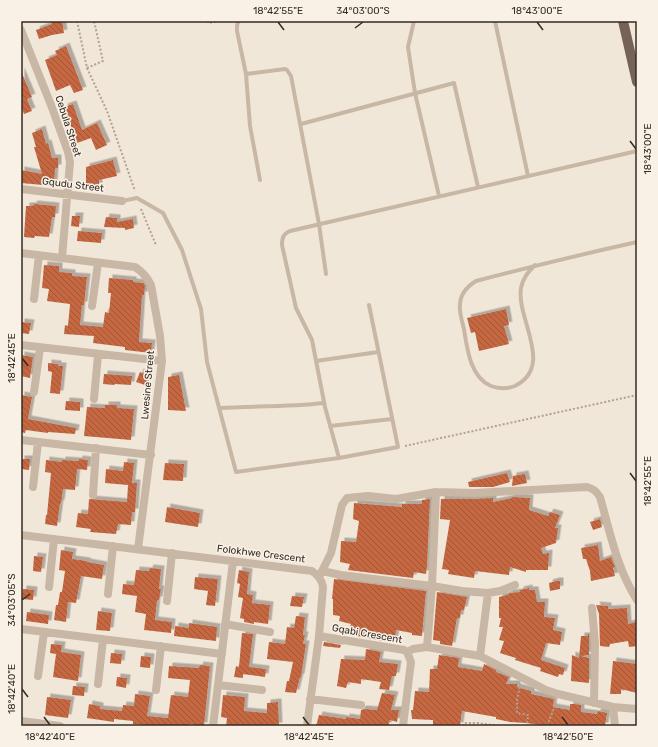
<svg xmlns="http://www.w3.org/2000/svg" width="658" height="747" viewBox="0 0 658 747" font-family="Rubik,sans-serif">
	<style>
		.building { fill: url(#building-back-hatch); filter: url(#shadow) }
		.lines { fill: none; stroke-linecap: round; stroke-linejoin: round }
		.path { stroke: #b4a18f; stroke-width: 2; stroke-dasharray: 2 2; stroke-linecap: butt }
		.lane { stroke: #c9b7a5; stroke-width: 4 }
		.street { stroke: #c9b7a5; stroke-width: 8 }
		.primary { stroke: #766357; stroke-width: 10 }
		.ticks { fill: none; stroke: #342b26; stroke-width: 1.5 }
		.labels { text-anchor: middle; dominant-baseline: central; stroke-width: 3; stroke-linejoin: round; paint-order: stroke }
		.street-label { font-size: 10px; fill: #342b26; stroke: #f9f1e5 }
		.neatline { fill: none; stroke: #342b26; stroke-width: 1.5 }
		.ticks-label { font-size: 10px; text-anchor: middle; fill: #342b26 }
	</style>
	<defs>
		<pattern id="building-back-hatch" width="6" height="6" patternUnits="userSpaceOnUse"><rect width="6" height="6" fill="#c56842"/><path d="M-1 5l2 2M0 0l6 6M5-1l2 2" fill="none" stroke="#a15637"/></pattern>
		<filter id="shadow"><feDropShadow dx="3.5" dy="-3.5" stdDeviation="0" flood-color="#0004"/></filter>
	</defs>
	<rect width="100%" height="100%" fill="#f1e7d9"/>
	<path class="building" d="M51,21H62L64,33L52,35L39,39L36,30L52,24Z
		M66,46L83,90L74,93L70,85L56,91L45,60L57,55L55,51Z
		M21,71L32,97L27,99L32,111L24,114L21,106Z
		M73,104L82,130L97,123L107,145L96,150L91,138L77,143L64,107Z
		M42,129L46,144L48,143L52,158H58V168H55L54,186L21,183V170L42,174L34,147H36L32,133Z
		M113,160L117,176L99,180V186L86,187V167Z
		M34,204L56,206L55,217H52L49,237L35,236L34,238L24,237L26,206H33Z
		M72,216H80L79,227L71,226Z
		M106,217L117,218V222L133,219L134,228L125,230V228L104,227Z
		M78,231L102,233L101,243L77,241Z
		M44,265L59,266V272L72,273V276L87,277L84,305H82L80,325L103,327L105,312L109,313L111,293H108L109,278L133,280V282L144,283L145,286L144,295H142L139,342L152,343L151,353L125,350V347L93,343L94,336L64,334L65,325L68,326L70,304L47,301L49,289L42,288Z
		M506,309L509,325L504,326L509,344L479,351L475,332L471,333L467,318Z
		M21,322L31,323L29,334L21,333Z
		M21,355L33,357L30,378L21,376Z
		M48,363L58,364V366H63L60,394L50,393L52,372L48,371Z
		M140,372L149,376L145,385L136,382Z
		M104,374L132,376L131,385L115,384L114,385L103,384Z
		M179,375L186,411L168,410V377Z
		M21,395L32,397L28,419L76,428L75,434L48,432V433L26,430L25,433L21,432Z
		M66,401L80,402V411L65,410Z
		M105,405H117V408L134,409L131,440L84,436L87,407L105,408Z
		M21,459H30L29,470L21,469Z
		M79,459L88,460L87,470L77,469L75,490L63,489L61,504L60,503L57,526L45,524L46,515H47L51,473L45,472L46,460L62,462V460L79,461Z
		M124,462L134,463L132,483H137L135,512H132L131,525L118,524L116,534L90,532L91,529L76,527L78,513L88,514L89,499L127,502L128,485L105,483L106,469L123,471Z
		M165,463L184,464L183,481L163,480Z
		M507,473L510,482L493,487H469L468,482Z
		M525,474L527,483L512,486L513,476Z
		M512,497L530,498L529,510L548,516L550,512L560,515L555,528H558L556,543L541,548L543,554L549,553L548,570H526V572L510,567L509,575L475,571L474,578L448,574L449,570L442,569L450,520L440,519L441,499H472L493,498V502L512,498Z
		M430,499L427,566L426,574L414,572L413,578L348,570L350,564L340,562L341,541L356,542L359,521L353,519L354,503L402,507V504H422V500Z
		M167,507L200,513L198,527L165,522Z
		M600,519L602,527L593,530L590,522Z
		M598,545L600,561L611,557L615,567L613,568L615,576L591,581L590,571L586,559H583L581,548Z
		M61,550L73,552L72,559L87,561V562L104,565L102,579L81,576L76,603L68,602L66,622L54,620L56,605H58L60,592H62L65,571L59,570Z
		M34,556L43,557L41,572L33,571Z
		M150,568L161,569L159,589H161L159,600H157L155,620L172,622L171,633L144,630L146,614L135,612L137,596L122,594L123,584L134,585L136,570L149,571Z
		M239,570L249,572L247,594L253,595L252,603L270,605L268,624L254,622V624L244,622V619L240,618L243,598L238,597L240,584L237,583Z
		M195,577L218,579L215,606L206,605L208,591L194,589Z
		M334,579L426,591L422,636L412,635V633L396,630L395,641L384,640L383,641L361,637L348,633L351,624L339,621L340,616L333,615V599H332Z
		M556,581H560V589L550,591L549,583Z
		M529,588V590H535L537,602H545L544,617L555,618L553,630L562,632L560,645L546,643L541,660L565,668L563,675L559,674L558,677L540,671L541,668L515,660L516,658L500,653L504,641L499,640L503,627H499L501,618H499V597L507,595L510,593L520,592V590Z
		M23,589L34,590L33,600L22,599Z
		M437,592L467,597L464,610H461L460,618H457L452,646L440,644V641L433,640Z
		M292,596L304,597L302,607L290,606Z
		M596,605L608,606V609L627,608L628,624L637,622V646L629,647L628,641L610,644L609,647L600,646L599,614Z
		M98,611L112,613L110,631L96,630Z
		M27,612L49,615L48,624L26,621Z
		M296,616L305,617L303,635H305L303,644H306L301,677H300L296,693L285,692L287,681H289L293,662L267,659L269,642L285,644L287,627L294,628Z
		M189,623L217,627L216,641L174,636L175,626L189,628Z
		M242,633L253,634L249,667L266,669L265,677L243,674V678L234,677L236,666L239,667Z
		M588,634H589V655L581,656L589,658V683L571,681L572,655L579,658L581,636H588Z
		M324,642L341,645L340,648L323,646Z
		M51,644L62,645L61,652L81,655L78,681L53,677L56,654L50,653Z
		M366,649L381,652L379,662L398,664L396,676H392L389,690L379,689L381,682L361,679V684L348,682L346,688L337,686L341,659L365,660Z
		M111,653L122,654L121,664L110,663Z
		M439,655L459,658L458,667L482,671L484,664L496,670V672L509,677L506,684H517V687L531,691V694L554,699L553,707L570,710V704H575L581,705V712L597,714L598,711L607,713L605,726H548L526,723L510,722L496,719V717L462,711L460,726H433V720L412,719L411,710H413L415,691L429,692L430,669H437Z
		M141,656L151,657L150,668L140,667Z
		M613,661L637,664V693L621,689V694H610Z
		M200,665L210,666L204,726L189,724V726H159L133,724V721L114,719V722L87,718L89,704L100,706V709L122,711L123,705L134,706L135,694L150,696L147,716L168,718L171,695L188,697L190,680L168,678L169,666L199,668Z
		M117,677L127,678L126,688L116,686Z
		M73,686L85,687L84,696L72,695Z
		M382,693L395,695L391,710H399L397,722L390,720L388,726H316L319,715L346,719V717L360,719L361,710L364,709L377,710Z
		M223,695L245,697L244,711L267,713V703L278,702L279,726H226L227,718L221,717Z
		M47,697L71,700L68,718L45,715Z"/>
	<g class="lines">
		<path class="path" d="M77,21L87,68L103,61L94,21
			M208,21V23L219,21
			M87,68L107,111L135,191
			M141,209L156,245
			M405,446L637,395
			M520,687L517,699V713L528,715L527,726
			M463,726L464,723H478L501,726
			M547,726L556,703"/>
		<path class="lane" d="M239,21L237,25V31L246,74L250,126L260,180
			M414,21L408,47L415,93L439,196
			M495,21L528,176
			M246,74L285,69L287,70L291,76L319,224L326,274
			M301,124L454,83L478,187
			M122,201L137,198L163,213L182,250L201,309L207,362L236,472L339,458L398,447L369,305
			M535,265C528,272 523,278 521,288C516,319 555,366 515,386C507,389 499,389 491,386C470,377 467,348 464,329C462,321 459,312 460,305C460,294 468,286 476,281C530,267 583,254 637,242
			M316,361L378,352
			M219,408C254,406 289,407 324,403
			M330,426L392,419
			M339,458L325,407L312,340L296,308L282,245C282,238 283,234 290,231L637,151"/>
		<path class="street" d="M21,30L51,105L68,152L70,162L62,258
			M21,189L122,201
			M21,253L135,267C143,272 147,277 151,285L160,336L162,361L138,549
			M34,299L39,255
			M92,306L98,263
			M21,345L162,361
			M34,392L40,348
			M94,399L98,355
			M21,440L151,455
			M33,487L38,442
			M436,492L432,586L462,591L488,593L480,656
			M93,495L96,448
			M21,535L312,571C318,575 322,580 323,587L319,636L307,726
			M322,571L341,575L432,586L427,647
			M319,577L331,553L342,505L347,498L368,496L396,499L436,492L475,493L587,487C594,489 596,491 600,497C610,532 617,569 637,600
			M49,587L54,539
			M488,593L500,591L515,585
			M108,594L113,546
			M167,601L172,553
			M592,608L595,644L594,703
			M225,624L270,632
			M21,629L222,654
			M319,636L404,650L407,652L411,662L403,726
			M407,652L413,649L427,647L480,656L546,690L558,694L613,707L615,726
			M38,676L44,632
			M98,684L103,639
			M218,685L262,690
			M156,690L161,646
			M310,699L361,705
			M613,707L637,709
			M21,721L60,726
			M213,726L233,561"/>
		<path class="primary" d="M623,21L637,82"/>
	</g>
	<path class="ticks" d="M278,22L284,30M537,22L543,30M355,28L363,22M630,141L636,149M22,358L28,366M630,473L636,481M22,600L30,594M22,689L28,697M44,717L50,725M303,717L309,725M562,717L568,725"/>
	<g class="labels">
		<g class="street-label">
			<text transform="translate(68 126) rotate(72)">Cebula Street</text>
			<text transform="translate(73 185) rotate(7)">Gqudu Street</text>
			<text transform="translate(148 385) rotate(-85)">Lwesine Street</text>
			<text transform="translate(261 554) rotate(7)">Folokhwe Crescent</text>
			<text transform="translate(367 634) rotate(10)">Gqabi Crescent</text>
		</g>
	</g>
	<rect width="658" height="747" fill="none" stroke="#f9f1e5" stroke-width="44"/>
	<rect x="22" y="22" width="614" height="703" class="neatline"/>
	<g class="ticks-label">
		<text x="278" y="14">18°42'55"E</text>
		<text x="363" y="14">34°03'00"S</text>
		<text x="537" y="14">18°43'00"E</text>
		<text transform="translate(647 149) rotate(-90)" y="4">18°43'00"E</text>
		<text transform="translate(11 358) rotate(-90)" y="4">18°42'45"E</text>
		<text transform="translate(647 481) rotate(-90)" y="4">18°42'55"E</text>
		<text transform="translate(11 600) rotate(-90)" y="4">34°03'05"S</text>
		<text transform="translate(11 689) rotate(-90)" y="4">18°42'40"E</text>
		<text x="50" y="740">18°42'40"E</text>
		<text x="309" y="740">18°42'45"E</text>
		<text x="568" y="740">18°42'50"E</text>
	</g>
</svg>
